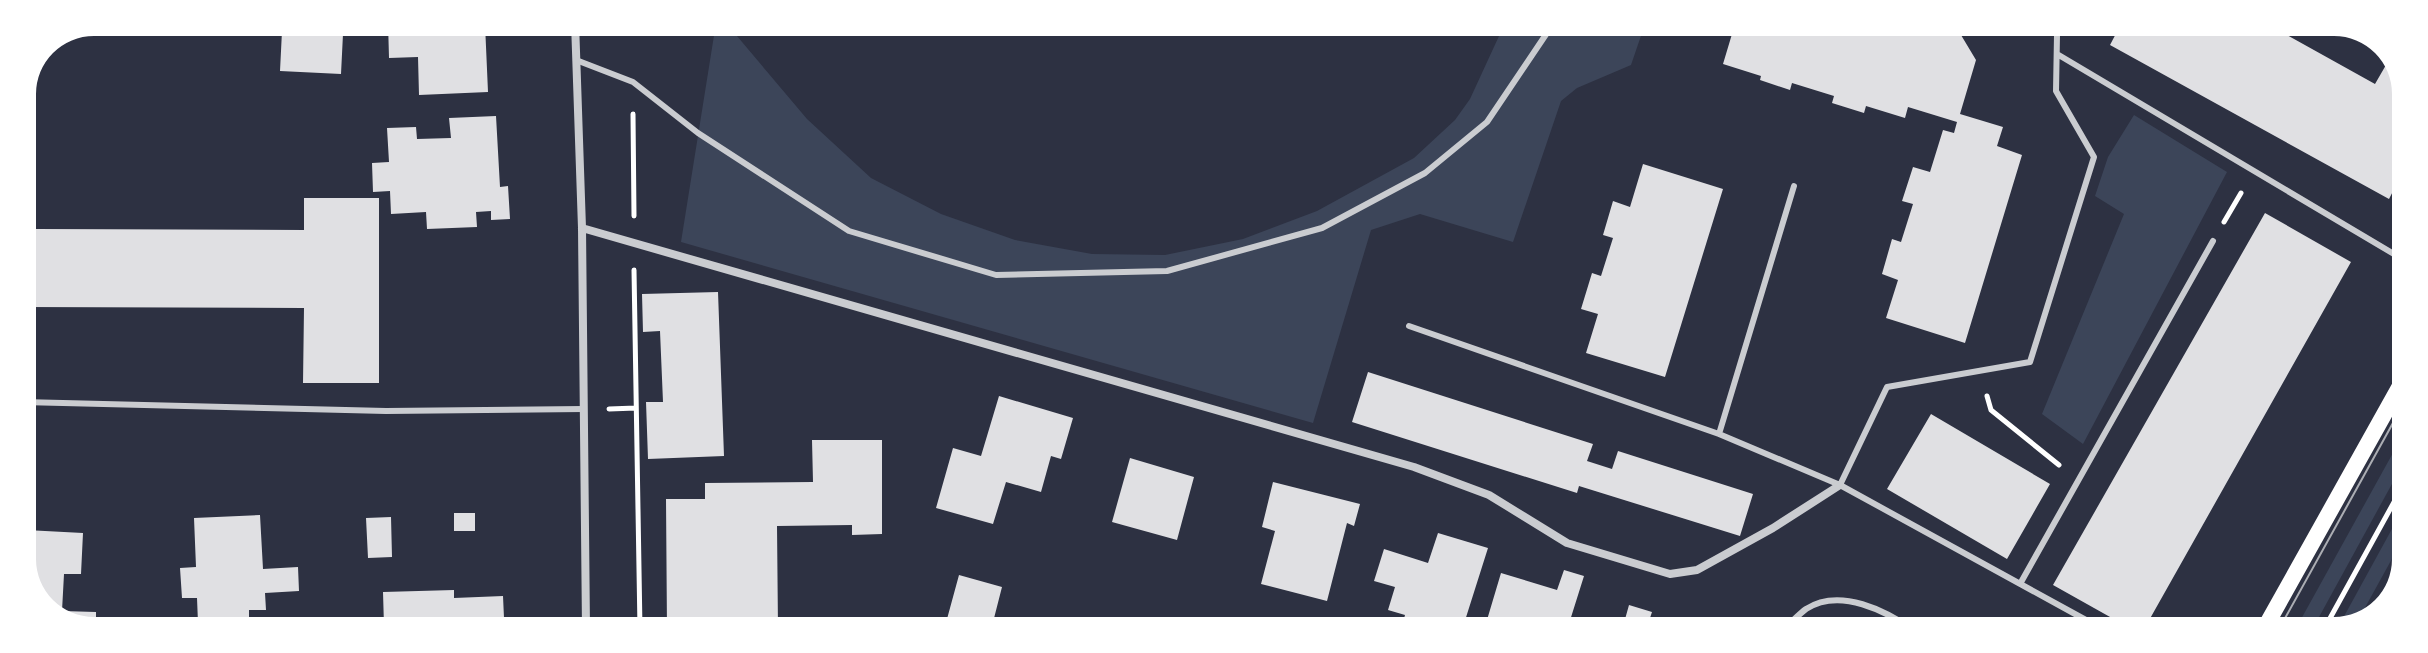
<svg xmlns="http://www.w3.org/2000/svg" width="2428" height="653" viewBox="0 0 2428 653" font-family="Mulish,sans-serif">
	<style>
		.green { fill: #3c4559 }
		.building { fill: #e0e0e3 }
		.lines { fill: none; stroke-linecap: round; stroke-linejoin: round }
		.path { stroke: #fff; stroke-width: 5 }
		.service { stroke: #caccd0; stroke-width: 6 }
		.minor { stroke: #caccd0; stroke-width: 8 }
		.secondary { stroke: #fff; stroke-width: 16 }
		.tram { stroke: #abadb3; stroke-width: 2 }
	</style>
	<rect width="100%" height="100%" fill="#2d3142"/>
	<path class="green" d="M716,23H726L807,119L871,178L941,214L1015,240L1092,254L1165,255L1243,239L1317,211L1414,158L1455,120L1470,99L1505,23L1645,24L1631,65L1577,88L1561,101L1513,242L1420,214L1371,230L1313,423L681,242Z
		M2134,115L2227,172L2083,444L2042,414L2124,214L2095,196L2108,157Z
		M2404,433V462L2313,628L2300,621Z
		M2404,507V537L2356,624L2336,631Z"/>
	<path class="building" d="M220,22H253L254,30L220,31Z
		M388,22L485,24L488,92L419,95L418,57L389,58Z
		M1735,24H1904L1930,32L1932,26L1961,35L1976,60L1960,114L2003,127L1997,146L2022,155L1965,343L1886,318L1898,280L1882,274L1892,239L1901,242L1913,204L1902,201L1913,167L1930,172L1943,130L1954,133L1957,122L1908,107L1905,118L1866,106L1864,113L1832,103L1834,96L1792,83L1790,90L1760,80L1761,76L1723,64Z
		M2121,24H2267L2375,84L2390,58L2394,60L2406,89L2405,168L2389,199L2110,45Z
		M282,31L343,34L341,74L280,71Z
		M22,109H35V229L304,230V198H379V383H303L304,308L22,307Z
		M496,116L500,187L508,186L510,219L491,220V211L476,212L477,227L427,229L426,212L391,214L390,191L373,192L372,163L389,162L387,128L416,127L417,139L451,138L449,118Z
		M1643,164L1723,189L1665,377L1586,353L1598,314L1581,309L1592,273L1601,276L1613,238L1603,235L1613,201L1630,207Z
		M2265,213L2351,262L2143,631H2135L2053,585Z
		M718,292L724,456L648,459L646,402H663L660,331L643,332L642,294Z
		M1368,372L1593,444L1587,461L1612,469L1618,451L1753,494L1740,536L1579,486L1577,493L1352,422Z
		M999,396L1073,418L1061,459L1051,456L1041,492L1006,482L993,524L936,508L953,448L981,456Z
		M1931,414L2050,484L2007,559L1887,489Z
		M812,440H882V534L852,535V525L777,526L778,629H667L666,499H705V483L813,482Z
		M1130,458L1194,477L1177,540L1112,522Z
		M1273,482L1360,504L1354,526L1347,523L1327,601L1261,584L1275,531L1262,527Z
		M454,513H475V531H454Z
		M260,515L263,569L298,567L299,591L265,593L266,610H249V620L198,623L197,598H182L180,568L196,567L194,518Z
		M391,517L392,557L368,558L366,518Z
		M26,530L83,533L81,574H64L62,611L96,612V629H76L40,606L23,568Z
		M1438,533L1488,548L1462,630L1433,622L1430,630H1401L1405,615L1388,610L1395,587L1374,581L1384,549L1428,563Z
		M1564,570L1584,576L1567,630H1484L1501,573L1557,590Z
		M959,575L1002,587L991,630H944Z
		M454,590V598L503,596L504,618H510V629H423V625L384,626L383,592Z
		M1629,605L1652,612L1646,630H1622Z"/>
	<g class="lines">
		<path class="path" d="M633,114L634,216
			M2224,222L2241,193
			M634,270L640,629
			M1987,396L1991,410L2059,465
			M609,409L636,408
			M2323,631L2404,484"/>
		<path class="service" d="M2057,54L2399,257
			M576,60L633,82L698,133L849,231L996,275L1167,271L1322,228L1425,173L1487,122L1553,24
			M1409,326L1719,434L1840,485L2106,631
			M22,402L386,411L584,409
			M1719,434L1794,186
			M1840,485L1887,387L2030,362L2094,157L2056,91L2057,35L2061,24
			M2020,584L2213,241
			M1782,630C1790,624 1798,615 1806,609C1840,587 1886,611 1915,631"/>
		<path class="minor" d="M575,22L582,228L586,629
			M582,228L1414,467L1489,495L1567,543L1670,574L1697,570L1773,528L1840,485"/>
		<path class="secondary" d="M2263,631L2405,377"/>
		<path class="tram" d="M2373,618L2404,563
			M2278,631L2404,403"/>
	</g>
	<path d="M0 0H2428V653H0ZM94 36H2334A58 58 0 0 1 2392 94V559A58 58 0 0 1 2334 617H94A58 58 0 0 1 36 559V94A58 58 0 0 1 94 36Z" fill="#fff" fill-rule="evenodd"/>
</svg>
